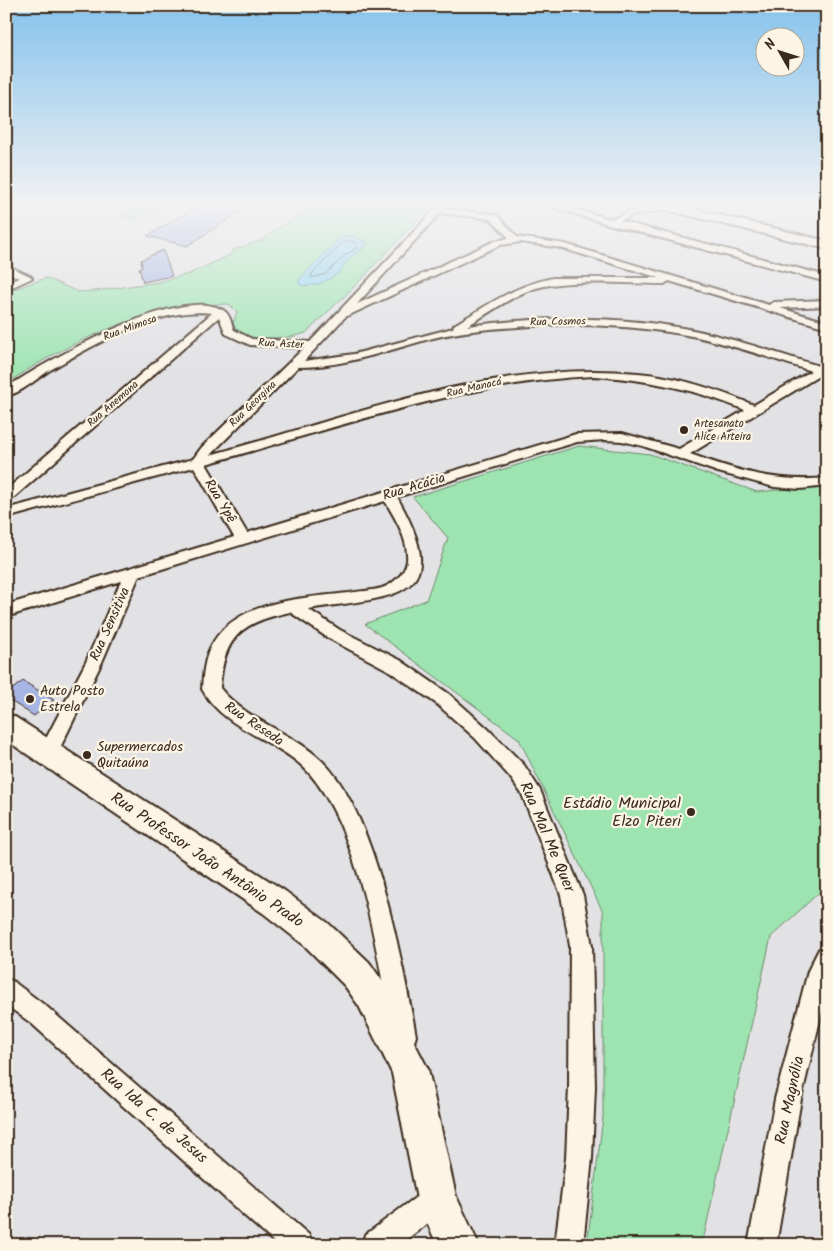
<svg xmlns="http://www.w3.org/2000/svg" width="833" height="1251" viewBox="0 0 833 1251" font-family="Kalam,sans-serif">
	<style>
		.green { fill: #9de4b1; stroke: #6c8768 }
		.water { fill: #91d7f3; stroke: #6f929e }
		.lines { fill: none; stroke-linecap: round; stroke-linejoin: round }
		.shore { stroke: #5d6f73; stroke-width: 1 }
		.building { fill: #a7b5e4; stroke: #3b2a1e }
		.street-casing { stroke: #3b2a1e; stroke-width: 4 }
		.secondary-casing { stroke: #3b2a1e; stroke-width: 4 }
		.primary-casing { stroke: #3b2a1e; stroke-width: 4 }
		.street { fill: #fcf5e5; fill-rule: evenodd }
		.secondary { fill: #fcf5e5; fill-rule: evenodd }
		.primary { fill: #fcf5e5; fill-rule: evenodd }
		.poi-dot { fill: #3b2a1e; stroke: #fcf5e5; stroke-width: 2 }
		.labels { text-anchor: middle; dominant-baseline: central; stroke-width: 4.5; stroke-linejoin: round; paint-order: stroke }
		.far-street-label { font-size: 11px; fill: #3b2a1e; stroke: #fcf5e5 }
		.far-poi-label { font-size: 11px; fill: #3b2a1e; stroke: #fcf5e5; text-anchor: start }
		.street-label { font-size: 14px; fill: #3b2a1e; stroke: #fcf5e5 }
		.poi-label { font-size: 14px; fill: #3b2a1e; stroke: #fcf5e5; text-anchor: start }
		.near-poi-label { font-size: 16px; fill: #3b2a1e; stroke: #fcf5e5; text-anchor: end }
		.near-street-label { font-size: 16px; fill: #3b2a1e; stroke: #fcf5e5 }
	</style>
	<rect width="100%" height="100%" fill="#e2e2e5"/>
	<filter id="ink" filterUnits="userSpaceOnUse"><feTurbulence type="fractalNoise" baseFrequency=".02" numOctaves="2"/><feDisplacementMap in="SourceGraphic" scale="10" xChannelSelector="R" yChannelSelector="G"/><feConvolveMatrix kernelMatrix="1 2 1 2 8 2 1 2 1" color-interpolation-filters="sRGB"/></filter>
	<g filter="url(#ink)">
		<path class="green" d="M316,203H433L357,284L306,333L291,337L261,338L240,336L231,329L237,312L229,304C151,304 70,340 6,384V292L46,278L78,292L95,291L158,282L189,274L230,255L233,250L260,241Z
			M146,204L163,207L135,220L118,216Z
			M579,446L650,454L757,492L827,485V885L771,937L702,1245H587L603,1117V912L519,739L365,624L426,600L448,538L413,497Z"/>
		<path class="water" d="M345,236H354L368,244C362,250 355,253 349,259C345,262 343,267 340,271C331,280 310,290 299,284V280L338,240Z"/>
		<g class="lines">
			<path class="shore" d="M349,240L357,244V248L345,255L326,274L311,278V275L341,244Z"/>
		</g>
		<path class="building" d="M203,203L251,205L187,246L147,236Z
			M163,250L172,276L143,282L139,268L142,267L141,260Z
			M23,681L54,700L34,716L6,698V694Z"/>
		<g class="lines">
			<g class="street-casing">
				<path id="street" d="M441,203H449L444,208L497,215L517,237L565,244L769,305L774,302L827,300V306L780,308L827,322V328L669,281L664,284C629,284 561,278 530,290C507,299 488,314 467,326C544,316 622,315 698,331C739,340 779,354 819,366L827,364V371L690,454C738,471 776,483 827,478V486L800,489L774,487L718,472L643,446L622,441L605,440L577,442L397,497C457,602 391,596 308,609L340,630L400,660L449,694L487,728L524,765L540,790L583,895L592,946L595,1087L592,1158L583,1245H555L566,1158L569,1087L570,946L561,895L522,794L510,777L475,738L437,704L388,670L328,638L290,612C241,622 223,637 220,688C246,721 291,731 321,760C374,810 399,948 413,1019L416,1036L413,1045L404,1048L395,1045L392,1036C379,961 358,815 300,764C269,737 223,728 202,689C203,675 204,661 210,648C233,600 303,598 349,593C359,591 372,591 382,588C394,584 405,573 407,561C409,540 395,518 385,501L139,576L102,662L54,760L47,762L40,760L38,754L86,662L121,581L6,617V605L234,537L194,467L6,518V509L193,459L202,447L304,348L250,345L226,334L219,317L11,500L6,501V490L212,313C161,306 95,344 52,369C38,377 22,393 6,396V388C45,362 180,284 223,310C230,314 231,323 234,330L252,339L310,342ZM440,213L491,219L509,238L495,241L357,304ZM521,242L561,248L660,278H553C515,285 487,306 454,325L453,328L354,354L304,361L345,317L500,245ZM545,325C596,324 647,327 697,337C736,346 773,359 811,371L754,405C717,390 677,376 638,373C494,359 347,418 210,455L298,367C345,367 388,350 433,338C470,329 508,328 545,325ZM594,376C650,380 694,389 745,410L679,449L622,433L576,434L247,533L206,464C334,429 461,382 594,376Z
					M539,203H551L611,219L632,211L672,205V209L634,215L620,221L827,276V282L608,224Z
					M694,203H712L697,206Z
					M820,203H827V205H821Z
					M6,265L30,276L32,278L6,290V283L19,278L6,272Z
					M827,946V991L801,1099L776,1245H748L775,1099L808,971L819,949Z
					M6,978L14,982L47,1007L309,1235L313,1245H277L31,1023L6,1005Z
					M437,1185L447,1189L451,1199L447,1209L399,1245H361L365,1235L427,1189Z"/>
			</g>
			<g class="secondary-casing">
				<path id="secondary" d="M6,714L15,717L285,891L328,923L369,962L383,982L428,1069L456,1196L479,1245H437L417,1199L392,1073L359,1006L345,986L304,945L263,913L6,740Z"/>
			</g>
			<g class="primary-casing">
				<path id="primary" d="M648,203H669L827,241V249L649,206Z"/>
			</g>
			<use href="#street" class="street"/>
			<use href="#secondary" class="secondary"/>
			<use href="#primary" class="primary"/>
		</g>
	</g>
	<linearGradient id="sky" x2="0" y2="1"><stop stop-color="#85c2ec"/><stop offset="0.54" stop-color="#f2f2f3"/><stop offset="1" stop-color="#f2f2f3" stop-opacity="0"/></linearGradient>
	<rect width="833" height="378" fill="url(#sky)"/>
	<g class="poi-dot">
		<circle cx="684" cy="430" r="5"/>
		<circle cx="30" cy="699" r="5"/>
		<circle cx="87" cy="755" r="5"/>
		<circle cx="691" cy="812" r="5"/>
	</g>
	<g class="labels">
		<g class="far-street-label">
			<text transform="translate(558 322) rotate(-1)">Rua Cosmos</text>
			<text transform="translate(130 328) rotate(-20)">Rua Mimosa</text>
			<text transform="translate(281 344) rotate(3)">Rua Aster</text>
			<text transform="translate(474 388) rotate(-13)">Rua Manacá</text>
			<text transform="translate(113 404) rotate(-41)">Rua Anemona</text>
			<text transform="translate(253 404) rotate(-44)">Rua Georgina</text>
		</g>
		<g class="far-poi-label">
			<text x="694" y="424">Artesanato<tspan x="694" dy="13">Alice Arteira</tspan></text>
		</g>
		<g class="street-label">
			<text transform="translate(414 487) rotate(-17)">Rua Acácia</text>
			<text transform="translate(220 501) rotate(59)">Rua Ypê</text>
			<text transform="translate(110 624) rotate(-66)">Rua Sensitiva</text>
			<text transform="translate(254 724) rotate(34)">Rua Reseda</text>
		</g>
		<g class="poi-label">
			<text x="40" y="691">Auto Posto<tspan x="40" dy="16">Estrela</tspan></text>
			<text x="97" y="747">Supermercados<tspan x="97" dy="16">Quitaúna</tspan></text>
		</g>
		<g class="near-poi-label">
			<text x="681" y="803">Estádio Municipal<tspan x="681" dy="18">Elzo Piteri</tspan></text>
		</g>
		<g class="near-street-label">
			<text transform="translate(547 837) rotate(67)">Rua Mal Me Quer</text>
			<text transform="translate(207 860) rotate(34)">Rua Professor João Antônio Prado</text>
			<text transform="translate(790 1100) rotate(-78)">Rua Magnólia</text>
			<text transform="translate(154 1116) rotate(41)">Rua Ida C. de Jesus</text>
		</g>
	</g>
	<rect width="833" height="1251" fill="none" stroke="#fcf5e5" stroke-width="25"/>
	<rect x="12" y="12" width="808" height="1226" fill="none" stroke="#3b2a1e" stroke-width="2" filter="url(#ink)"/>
	<g transform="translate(780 52) rotate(309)"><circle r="24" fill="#fcf5e5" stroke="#afa495"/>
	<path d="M0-4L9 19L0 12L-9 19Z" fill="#3b2a1e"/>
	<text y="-8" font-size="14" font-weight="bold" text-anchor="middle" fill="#3b2a1e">N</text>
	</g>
</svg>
